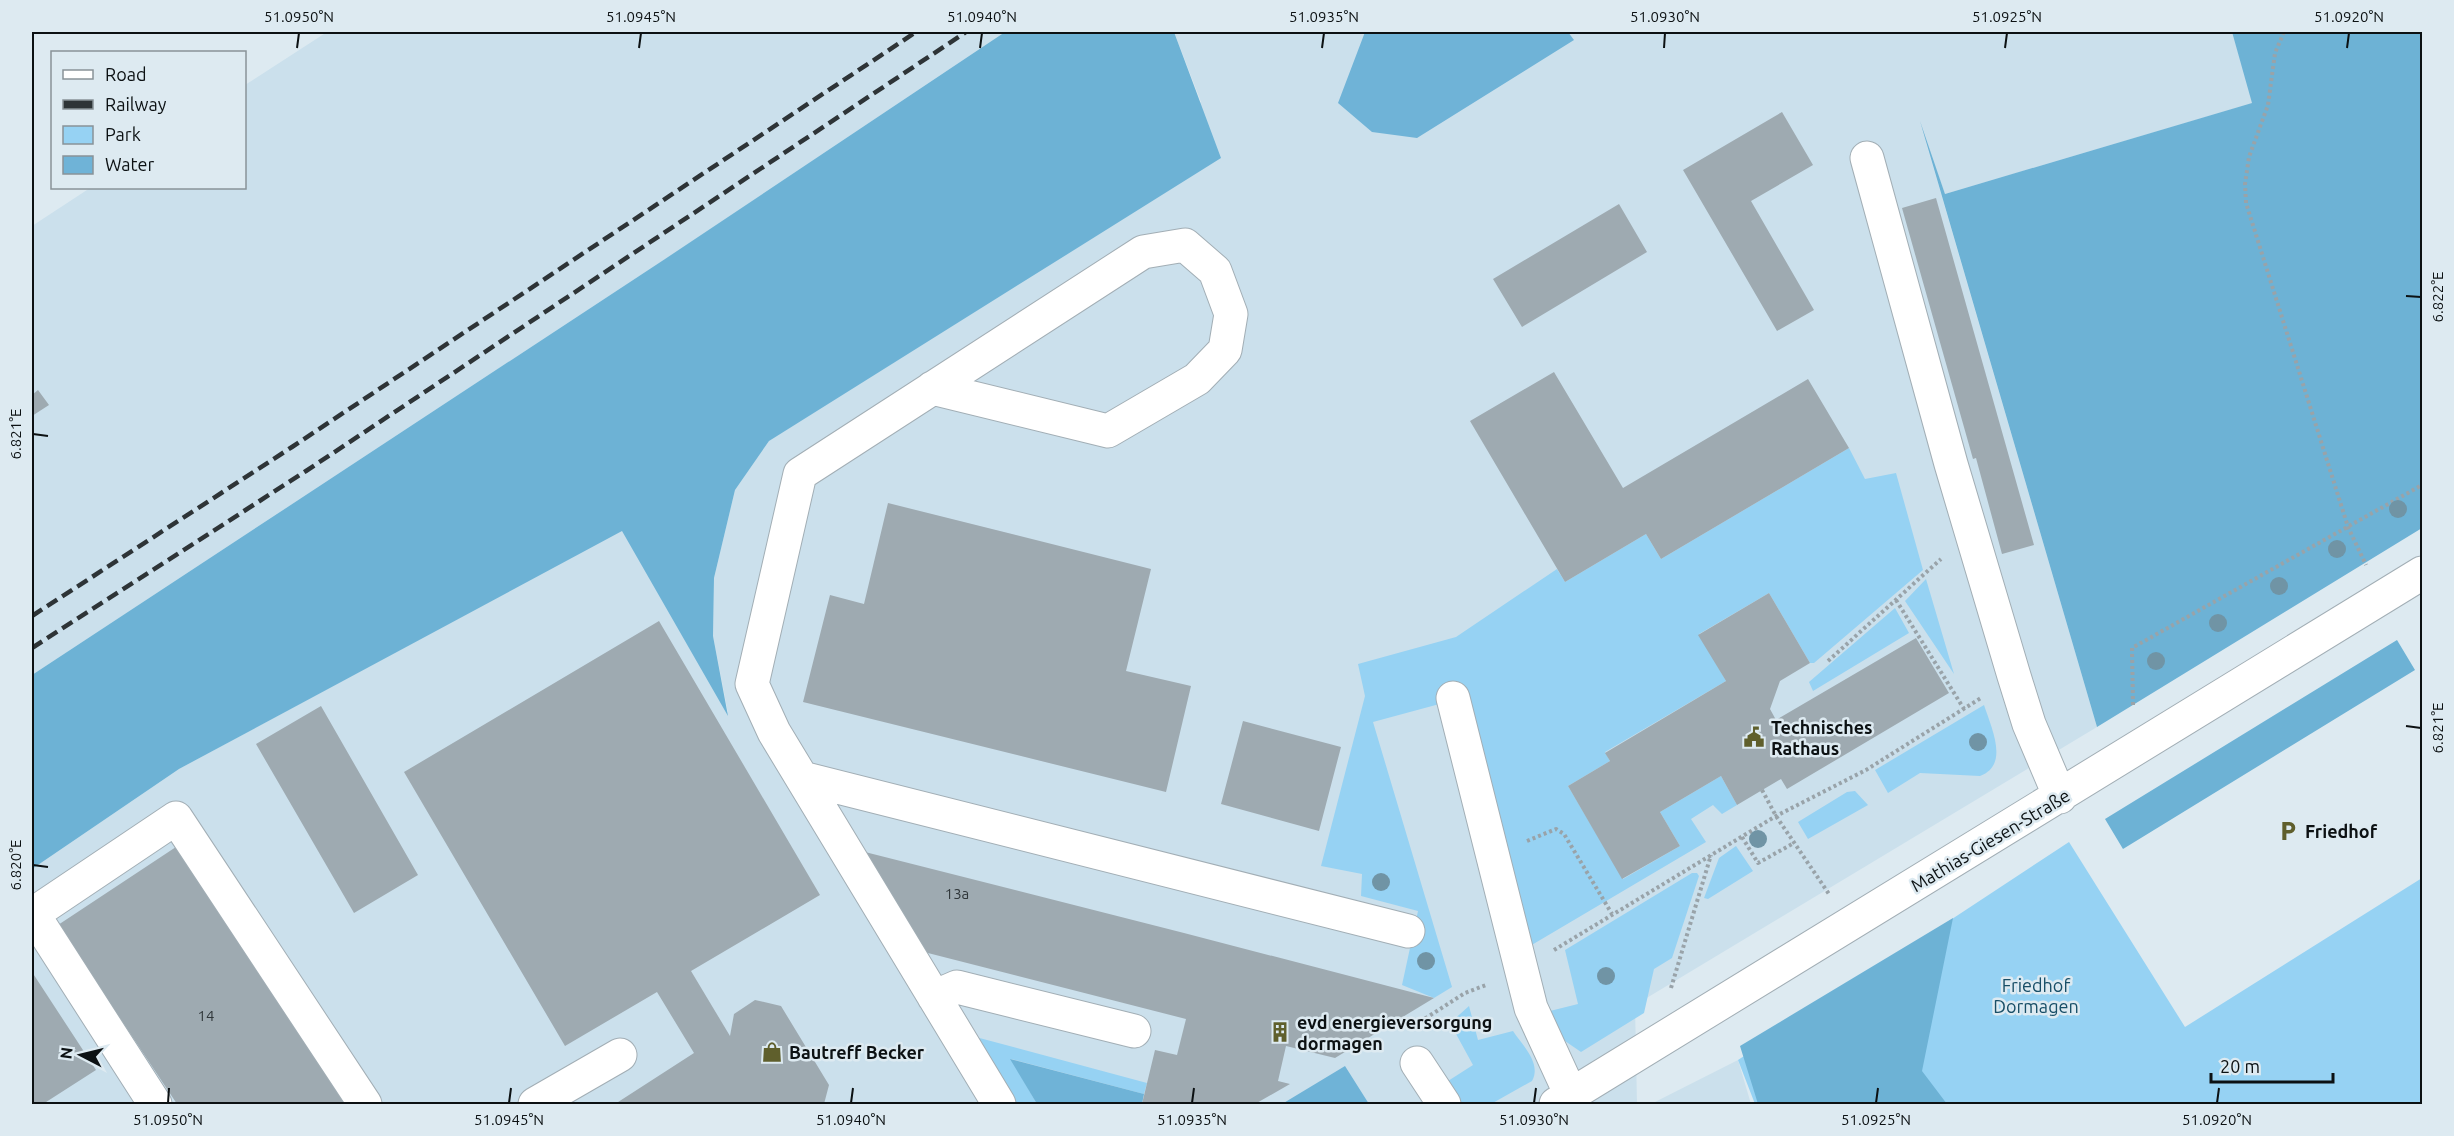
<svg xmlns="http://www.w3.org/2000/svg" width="2454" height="1136" viewBox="0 0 2454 1136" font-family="Ubuntu,sans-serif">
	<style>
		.built { fill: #cbe0ec }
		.green { fill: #96d2f3 }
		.forest { fill: #6db2d5 }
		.water { fill: #6fb3d7 }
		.building { fill: #9eaab1 }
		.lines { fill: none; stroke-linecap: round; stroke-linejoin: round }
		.minor-casing { stroke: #a2aeb5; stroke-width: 35 }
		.path { stroke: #99a3a9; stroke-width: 4; stroke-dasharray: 3 3; stroke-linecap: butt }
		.minor { stroke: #fff; stroke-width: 33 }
		.rail { stroke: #2e3437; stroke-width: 4.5; stroke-dasharray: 12 6; stroke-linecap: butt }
		.tree { fill: #7094a5 }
		.ticks { fill: none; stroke: #0c1113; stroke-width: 2 }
		.labels { text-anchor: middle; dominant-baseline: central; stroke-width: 5; stroke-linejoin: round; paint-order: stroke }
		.number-label { font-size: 15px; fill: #30373a }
		.poi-label { font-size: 18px; font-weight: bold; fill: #0c1113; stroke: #ddeaf1; text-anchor: start }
		.street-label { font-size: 18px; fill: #0c1113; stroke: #ddeaf1 }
		.park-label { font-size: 18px; fill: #174e67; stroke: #ddeaf1 }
		.neatline { fill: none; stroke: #0c1113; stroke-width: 2 }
		.ticks-label { font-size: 15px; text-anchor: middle; fill: #0c1113 }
	</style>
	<rect width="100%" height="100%" fill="#ddeaf1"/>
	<path class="built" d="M327,32H1005L665,259L32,675V226L90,188H244L245,85Z
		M1174,32H2232L2253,103L1945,194L1925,139L2097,727L1635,1005L1637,1104H32V869L179,769L622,530L728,713L713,636L714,578L735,490L769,441L1201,102Z
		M1738,1060L1751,1104H1651Z"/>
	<path class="green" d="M1849,448L1865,479L1896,473L1923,570L1814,663H1810L1769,593L1699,634L1726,681L1605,752L1610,761L1568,786L1623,879L1680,846L1660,812L1721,776L1737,805L1722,814L1713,805L1691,819L1706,842L1530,946L1469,696L1373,722L1452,987L1434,998L1402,985L1418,911L1361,896L1362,874L1321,866L1365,696L1358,664L1456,637L1557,569L1565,582L1646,534L1661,559Z
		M1926,579L1954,674L1905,601Z
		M1895,608L1909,633L1813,691L1809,682Z
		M1984,705C1991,727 2010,765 1980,776L1920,773L1888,793L1875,770Z
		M1855,791L1868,805L1808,839L1798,822L1847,792Z
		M2069,842L2185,1027L2422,878V1104H1755L1738,1060Z
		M1736,846L1753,871L1708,899L1704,898L1719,858Z
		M1692,873H1697L1699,876L1672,958L1654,969L1644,1013L1581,1052L1565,1041L1546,1012L1578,1004L1565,950Z
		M1469,1006L1478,1040L1513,1031C1522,1045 1542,1063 1532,1081L1491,1104H1461L1448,1081L1473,1065L1450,1023Z
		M972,1036L1147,1083L1144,1094L1011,1059L1037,1104H1014Z"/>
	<path class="forest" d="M1005,32H1174L1221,158L769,441L735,490L714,578L713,636L728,716L622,531L179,769L32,869V675L665,259Z
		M2232,32H2422V528L2097,727L1920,121L1945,194L2252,103Z
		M2397,640L2415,670L2123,849L2105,819Z
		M1953,918L1922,1071L1947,1104H1758L1740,1046Z"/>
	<path class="water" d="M1365,32H1568L1574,40L1417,138L1372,132L1338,103Z
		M1010,1059L1144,1094L1142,1104H1037Z
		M1345,1066L1369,1104H1282Z"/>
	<path class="building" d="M1782,112L1813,165L1751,201L1814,310L1777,331L1683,170Z
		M1936,198L2034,545L2002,554L1976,458L1973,459L1902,208Z
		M1619,204L1647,252L1522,327L1493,279Z
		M1554,372L1623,488L1808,379L1849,448L1661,559L1646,534L1565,582L1470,421Z
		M38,390L49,405L32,416V395Z
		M888,503L1151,569L1126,671L1191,686L1166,792L803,702L830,595L864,604Z
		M1769,593L1810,663L1780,681L1770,709L1776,720L1916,638L1949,693L1787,789L1781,779L1737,805L1721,776L1660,812L1680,846L1622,879L1568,786L1610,761L1605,753L1726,681L1698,635Z
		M659,621L820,895L691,971L730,1036L734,1014L755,1000L781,1006L829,1085L824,1104H615L694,1053L657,992L565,1046L404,772Z
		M321,706L418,875L354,913L256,744Z
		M1243,721L1341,747L1319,831L1221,804Z
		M182,843L355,1104H177L58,925Z
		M865,852L1184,933L1434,998L1335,1058L1286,1046L1278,1081L1290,1084L1255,1104H1142L1155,1050L1177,1055L1186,1019L924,952Z
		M32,972L96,1070L43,1104H32Z"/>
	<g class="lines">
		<g class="minor-casing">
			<path id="minor" d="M1867,158L1951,464L2014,676L2029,724L2060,797
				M932,388L1108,431L1197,379L1225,350L1231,314L1215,271L1185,245L1143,252L800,474L752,684L774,732L999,1104
				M1453,698L1531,1008L1571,1095
				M802,778L1408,931
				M934,997L957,987L1134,1031
				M1417,1063L1444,1104
				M155,1104L33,914L176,818L365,1104
				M535,1104L620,1055
				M1556,1104L2422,573"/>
		</g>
		<path class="path" d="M2284,32L2275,53L2268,105L2249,157L2245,184L2246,203L2348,527L2366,565
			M1896,600L1964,709
			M1828,661L1941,559
			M2133,705L2132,648L2422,485
			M1762,790L1776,816L1829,894
			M1742,837L1758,863L1794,843
			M1527,841L1556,829L1564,834L1612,914
			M1554,950L1776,816L1866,770L1981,698
			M1671,988L1711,855
			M1415,1025L1465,993L1486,985"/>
		<use href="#minor" class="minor"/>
		<path class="rail" d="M32,616L292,447L916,32
			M32,648L306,471L966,32"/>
	</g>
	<g class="tree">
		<circle cx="2398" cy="509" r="9"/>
		<circle cx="2337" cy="549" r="9"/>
		<circle cx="2279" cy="586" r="9"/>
		<circle cx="2218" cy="623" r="9"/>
		<circle cx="2156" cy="661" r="9"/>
		<circle cx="1978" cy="742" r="9"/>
		<circle cx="1758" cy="839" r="9"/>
		<circle cx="1381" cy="882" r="9"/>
		<circle cx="1426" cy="961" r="9"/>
		<circle cx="1606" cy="976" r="9"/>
	</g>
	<path class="ticks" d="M297,48L299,33M639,48L641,33M980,48L982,33M1322,48L1324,33M1664,48L1665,33M2005,48L2007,33M2347,48L2349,33M2406,296L2421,297M33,434L48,436M2406,726L2421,728M33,865L48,867M168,1103L169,1088M509,1103L511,1088M851,1103L853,1088M1192,1103L1194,1088M1534,1103L1536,1088M1876,1103L1878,1088M2217,1103L2219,1088"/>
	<defs>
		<g id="civic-bare" transform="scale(1.62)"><path d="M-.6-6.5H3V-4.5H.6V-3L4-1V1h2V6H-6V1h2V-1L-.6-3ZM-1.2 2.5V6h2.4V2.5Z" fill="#5f5f2c" stroke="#ddeaf1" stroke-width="2.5" paint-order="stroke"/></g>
		<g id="parking-bare" transform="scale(1.62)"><path d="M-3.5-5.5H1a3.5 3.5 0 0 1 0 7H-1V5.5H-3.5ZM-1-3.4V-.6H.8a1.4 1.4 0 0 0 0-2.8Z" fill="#5f5f2c" stroke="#ddeaf1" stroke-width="2.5" paint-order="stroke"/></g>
		<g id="building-bare" transform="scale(1.62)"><path d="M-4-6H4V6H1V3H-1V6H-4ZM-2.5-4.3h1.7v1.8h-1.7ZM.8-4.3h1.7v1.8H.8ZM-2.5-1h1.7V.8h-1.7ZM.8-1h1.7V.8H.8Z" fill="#5f5f2c" stroke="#ddeaf1" stroke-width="2.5" paint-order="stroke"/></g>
		<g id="shop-bare" transform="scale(1.62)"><path d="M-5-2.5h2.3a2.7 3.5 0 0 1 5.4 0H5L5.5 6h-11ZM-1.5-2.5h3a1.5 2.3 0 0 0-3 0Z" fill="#5f5f2c" stroke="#ddeaf1" stroke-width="2.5" paint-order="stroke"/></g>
	</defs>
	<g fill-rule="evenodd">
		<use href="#civic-bare" x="1754" y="737"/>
		<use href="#parking-bare" x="2288" y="831"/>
		<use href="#building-bare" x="1280" y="1032"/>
		<use href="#shop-bare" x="772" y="1052"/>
	</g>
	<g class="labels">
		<g class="number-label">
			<text x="957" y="893">13a</text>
			<text x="206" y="1015">14</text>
		</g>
		<g class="poi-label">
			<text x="1771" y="727">Technisches<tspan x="1771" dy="21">Rathaus</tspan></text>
			<text x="2305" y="831">Friedhof</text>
			<text x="1297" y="1022">evd energieversorgung<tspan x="1297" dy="21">dormagen</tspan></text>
			<text x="789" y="1052">Bautreff Becker</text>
		</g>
		<g class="street-label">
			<text transform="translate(1990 840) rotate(-31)">Mathias-Giesen-Straße</text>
		</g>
		<g class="park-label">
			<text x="2036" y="985">Friedhof<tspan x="2036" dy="21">Dormagen</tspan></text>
		</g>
	</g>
	<rect width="2454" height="1136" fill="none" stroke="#ddeaf1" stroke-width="66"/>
	<rect x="51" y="51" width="195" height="138" fill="#ddeaf1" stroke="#899398" stroke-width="1.5"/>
	<rect x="63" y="70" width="30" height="9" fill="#ffffff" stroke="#899398" stroke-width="1.5"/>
	<text x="105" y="81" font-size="18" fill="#0c1113">Road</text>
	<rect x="63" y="100" width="30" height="9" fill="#2e3437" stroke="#899398" stroke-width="1.5"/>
	<text x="105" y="111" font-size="18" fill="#0c1113">Railway</text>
	<rect x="63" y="126" width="30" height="18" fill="#96d2f3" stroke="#899398" stroke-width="1.5"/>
	<text x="105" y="141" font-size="18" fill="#0c1113">Park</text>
	<rect x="63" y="156" width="30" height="18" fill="#6fb3d7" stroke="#899398" stroke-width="1.5"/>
	<text x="105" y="171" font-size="18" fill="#0c1113">Water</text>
	<g transform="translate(81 1055) rotate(277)" stroke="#ddeaf1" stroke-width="4.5" paint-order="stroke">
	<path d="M0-4.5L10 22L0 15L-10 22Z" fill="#0c1113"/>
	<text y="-9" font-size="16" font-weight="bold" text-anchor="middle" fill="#0c1113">N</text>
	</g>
	<path d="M2211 1073v9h122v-9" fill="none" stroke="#0c1113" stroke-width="3"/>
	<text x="2220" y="1073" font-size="18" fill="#0c1113" stroke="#ddeaf1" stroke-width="4.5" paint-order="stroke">20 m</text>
	<rect x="33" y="33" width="2388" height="1070" class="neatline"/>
	<g class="ticks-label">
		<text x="299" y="22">51.0950°N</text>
		<text x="641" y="22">51.0945°N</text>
		<text x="982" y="22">51.0940°N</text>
		<text x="1324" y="22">51.0935°N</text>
		<text x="1665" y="22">51.0930°N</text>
		<text x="2007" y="22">51.0925°N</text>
		<text x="2349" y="22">51.0920°N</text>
		<text transform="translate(2438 297) rotate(-90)" y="5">6.822°E</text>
		<text transform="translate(16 434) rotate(-90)" y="5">6.821°E</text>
		<text transform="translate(2438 728) rotate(-90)" y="5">6.821°E</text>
		<text transform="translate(16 865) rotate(-90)" y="5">6.820°E</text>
		<text x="168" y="1125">51.0950°N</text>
		<text x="509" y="1125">51.0945°N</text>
		<text x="851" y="1125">51.0940°N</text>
		<text x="1192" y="1125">51.0935°N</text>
		<text x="1534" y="1125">51.0930°N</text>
		<text x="1876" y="1125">51.0925°N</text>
		<text x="2217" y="1125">51.0920°N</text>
	</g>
</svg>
